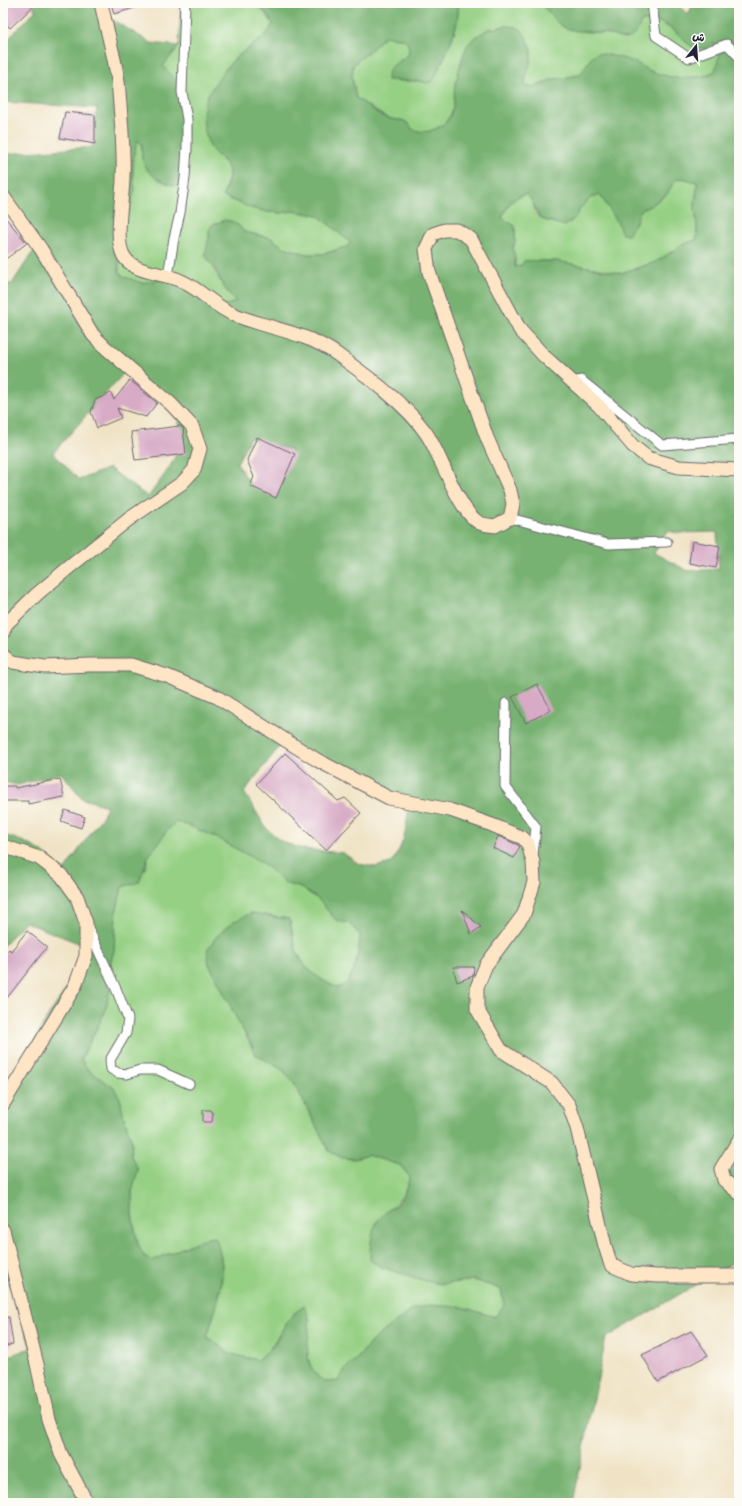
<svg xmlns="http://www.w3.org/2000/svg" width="742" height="1506" viewBox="0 0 742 1506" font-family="'Patrick Hand','Playpen Sans Arabic',sans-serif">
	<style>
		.green { fill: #96d084; stroke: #5c7960 }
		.forest { fill: #78b272; stroke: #4d6a56; fill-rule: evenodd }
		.building { fill: #d7aac6 }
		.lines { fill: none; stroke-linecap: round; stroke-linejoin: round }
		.street-casing { stroke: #6a666b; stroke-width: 11 }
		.secondary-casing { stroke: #6a666b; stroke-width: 15 }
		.street { stroke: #fff; stroke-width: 9 }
		.secondary { stroke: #fde5c5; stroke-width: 13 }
	</style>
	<rect width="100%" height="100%" fill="#fdfcf7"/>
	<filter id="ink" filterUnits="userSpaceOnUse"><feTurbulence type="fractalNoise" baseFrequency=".025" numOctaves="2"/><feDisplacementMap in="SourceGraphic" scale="8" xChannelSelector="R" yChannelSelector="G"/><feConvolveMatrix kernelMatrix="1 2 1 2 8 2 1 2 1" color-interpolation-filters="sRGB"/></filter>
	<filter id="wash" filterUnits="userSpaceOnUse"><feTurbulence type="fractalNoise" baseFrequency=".012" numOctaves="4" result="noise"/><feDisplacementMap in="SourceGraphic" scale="16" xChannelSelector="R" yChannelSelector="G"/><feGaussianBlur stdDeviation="0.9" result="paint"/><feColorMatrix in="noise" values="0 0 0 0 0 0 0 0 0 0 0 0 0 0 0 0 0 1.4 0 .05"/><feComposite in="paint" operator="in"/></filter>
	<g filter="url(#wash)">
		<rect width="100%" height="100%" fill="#f0e3c5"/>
		<path class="green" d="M181,3H254L265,13L273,24L271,30L264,37L235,58L207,96L205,126L206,135L212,149L227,166L230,173L223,196L251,208L268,212L282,213L292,211L318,215L351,243L346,247L330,252L321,254H307L283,247L271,238L244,232L238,225L218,223L212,225C209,230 209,231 209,236C209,266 217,280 236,302L221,307L163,281L142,283L125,277L119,272C119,259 119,249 121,235C124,222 131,210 132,197C135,178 130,158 138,139L142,145C139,169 150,172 168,184L167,71L163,66L179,46Z
			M458,3H541L563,27L596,33H605L620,38L639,26L642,21C661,19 668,27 682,37C689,42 698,45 706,49L713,43L723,45L715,71L703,76L673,78L652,72L637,64L605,54L587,63L585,70L580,75L550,80L543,84L531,87L525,86L524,81L532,54L502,26L496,29H488L472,41L455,87C456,108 451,124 430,131C425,133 416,132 412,129C408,127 406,123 403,120C384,121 372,107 356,98L352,77L353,65L375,46L384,36C398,39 412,35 408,55L398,62L395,81H420L427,83L433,81C444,57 460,30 458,3Z
			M682,178L697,182C698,190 695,197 695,205C695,217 699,227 696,240L682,245L656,262L621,273L556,261H541L515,268V259L513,249L515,241V226L502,218C506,207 514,196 526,194C536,203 532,210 539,217C543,221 552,222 558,224L577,216C580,205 589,196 600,195C611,208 616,223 627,235L636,222L639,213L643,209L650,206L667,194L675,180Z
			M176,822L190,826L215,837L262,863L287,884L302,888L318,899L336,920L350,924L360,935C359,950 357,968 348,981C346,984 341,986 338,989C321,980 305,971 297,952C294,944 292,928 289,919L251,913L227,998L255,1054L283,1070L294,1083L329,1151L355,1159L367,1155L400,1165L410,1177C405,1194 400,1201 386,1212L381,1267L426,1281L442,1284L474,1280L501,1289L504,1305L495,1317L462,1307L413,1309L374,1339L356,1360L346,1368L338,1381L323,1382C320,1379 316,1376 314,1373C304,1357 308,1336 310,1319L292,1315L269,1350L257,1360L231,1354L207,1337C214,1313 224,1289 222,1264C221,1255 217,1246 215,1237L203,1239L152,1261L143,1255L138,1244L132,1215V1191L138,1170L131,1156L132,1141L124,1118L120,1098L87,1069L81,1059L105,1012L110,989V964L114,950L116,913L122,887L145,869L148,857L166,832Z"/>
		<path class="forest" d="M33,3H99L108,17L151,43L179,46L163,66L177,81L186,135L180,183L175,186C153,179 139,169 142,145L138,140C133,151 131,176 135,188L122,234L118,255L119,272L125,277L142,283L156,280H171L221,307L236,302L223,286L217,272L205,255L209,237V230L212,225L225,220L231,221L238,225L244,232L271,238L283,247L307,254H321L330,252L346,247L351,243L318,215L292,211L282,213L268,212L251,208L223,196C225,189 230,179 229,172C228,162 216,156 211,148C204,136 201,116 205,103C207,93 229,62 238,56C250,45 267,39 273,23L266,13L254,3H458C460,30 444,57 433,81L427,83L420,81L387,80C388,63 397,65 408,55C412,35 398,39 384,36L375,46L353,65L352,77L356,98C367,105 376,114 388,118C399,122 406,117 412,129C421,132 427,133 435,129C456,121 453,102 455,85C457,77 463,53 467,46C471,39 481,34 488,29C503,29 505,22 521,29C524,35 530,42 531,49C534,62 524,74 525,86L531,87L543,84L550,80L580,75L592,56L598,53C610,55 625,58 636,63C642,66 647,70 653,72C672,79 697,82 715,71L722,45L713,43C690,60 685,34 666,25C659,21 649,20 642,21C639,27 636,36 629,38C622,41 612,34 605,33C593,31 572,33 562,26C554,20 547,11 541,3H676L688,14L694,3H739V1259L606,1338L573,1503H3V1358L31,1348L7,1275L3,1277V1102L45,1021L61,997L68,985L74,972L83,945L25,922L3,946V835C28,841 46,852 64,871L104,814L107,806L83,799L61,773L18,785L3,782V278L11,285L39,243L3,205V154L92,147L97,108L3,102V50L9,38L35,11ZM682,178L697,182C698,191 695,197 695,205C695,217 699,227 696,240L682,245L656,262L621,273L556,261C545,263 534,259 524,261L521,266L515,267V259L513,249L515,241V226L502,218C506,207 514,196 526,194C535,202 534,208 540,218L565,226L573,220L577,216L580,208L593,196L600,195L617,221L622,234L628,235L636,222L639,213L643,209L650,206L667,194L675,180ZM130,366L178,420C187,452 165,473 148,497L109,468L79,480L53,453ZM250,438L291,450L277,494L252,487L237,463ZM668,531L678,533L717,532L719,569L688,571L654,553ZM283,742L409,802C406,828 407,840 391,863L375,867L359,864L343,853L303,849L285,843L278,839L266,828L244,792ZM176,822L190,826L215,837L262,863L287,884L302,888L318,899L336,920L350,924L360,935C359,950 357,967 348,981C346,984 342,986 338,988C321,980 305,971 297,952C293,944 292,929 289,919L251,913L233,922L217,936L207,950L209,964L241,1027L250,1041L255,1054L283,1070L294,1083L329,1151L342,1158L355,1159L367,1155L400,1165L410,1177C407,1186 405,1196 398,1203C391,1209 382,1214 377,1222C371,1233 370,1247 370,1260L381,1267L426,1281L442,1284L474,1280L501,1289L504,1305L495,1317L462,1307L430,1305L413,1309L374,1339L356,1360L346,1368L338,1381L323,1382C300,1360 310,1347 309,1320C309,1316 306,1310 304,1306L292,1315L270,1350L257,1360L231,1354L207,1337C217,1303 230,1271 215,1237L203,1239L152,1261L143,1255L138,1244L132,1215V1191L138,1170L131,1156L132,1141L124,1118L120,1098L114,1088L87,1069L81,1059L105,1012L110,989V964L114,950L116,913L122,887L139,882L148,857L166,832Z"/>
		<g id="blocks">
			<path class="building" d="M3,3H37L10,28L3,21Z
				M111,3H141V6L114,14Z
				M65,112L95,115V144L60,138Z
				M3,215L27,243L3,261Z
				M130,380L157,403L146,417L117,408L121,418L97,428L91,412L95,400L111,393L114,400Z
				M180,426L183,428L186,454L135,460L131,432Z
				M257,437L295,454L276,498L250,486L254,477L247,460Z
				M692,541L720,546L716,568L689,563Z
				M537,684L551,710L526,723L512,697Z
				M285,753L338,801L345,798L361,813L326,850L256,784Z
				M60,779L64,797L28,804V801H3V786H15V788Z
				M65,810L85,817L81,828L61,821Z
				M498,836L520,846L514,858L493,848Z
				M462,910L481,927L471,934Z
				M27,931L47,947L3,1003V957L9,949L11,951Z
				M453,967H474L473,976L457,982Z
				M203,1110H211L213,1114L212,1122H203Z
				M9,1317L13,1344L3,1347V1318Z
				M691,1331L708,1355L658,1382L642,1355Z"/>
		</g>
	</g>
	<g filter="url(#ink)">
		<use href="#blocks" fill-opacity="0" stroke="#6a666b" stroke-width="1"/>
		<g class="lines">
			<g class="street-casing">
				<path id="street" d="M652,3L656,36L689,58L727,44L739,57
					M168,276L174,238L180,213L185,178L187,147V119L182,92L185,3
					M573,382L581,380L662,445L739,439
					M510,518L608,544L667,542
					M506,703L505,786L536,827L533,855
					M88,928L117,991L128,1019L126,1033L110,1060L111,1069L118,1073L127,1074L140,1070H158L189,1084"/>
			</g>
			<g class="secondary-casing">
				<path id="secondary" d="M101,3C106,27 113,51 117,75C119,85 119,95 120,105C122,129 124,154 123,178C123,199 113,242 125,258C135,273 164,273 179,280C200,288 214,307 235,315C269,329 307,332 338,355C367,376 406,404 426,433C441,454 457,509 478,522C482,525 490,525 495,526L510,518L513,504L510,490L487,438L429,272L426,249L433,234L444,230H457L471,239L520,330L544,356L599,406L633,446L648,458L679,467L739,470
					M3,196L41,249L93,335L106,348L171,404L192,426L200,449L194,470L182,483L129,519L67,569L37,594L6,624L3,632
					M3,654L13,662L45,667L90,665H131L167,676L217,697L317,760L389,798L450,810L492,825L523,838L528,844L533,862L534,882L524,914L486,965L477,987V1009L501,1050L552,1083L569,1105L577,1128L605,1246L611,1265L631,1274L657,1276H739
					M3,846L39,858L61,875L77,897L86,923V956L75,986L3,1104
					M739,1140L721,1169L724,1180L739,1193
					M3,1230L37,1364L49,1419L61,1454L87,1503"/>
			</g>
			<use href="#street" class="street"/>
			<use href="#secondary" class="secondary"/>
		</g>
	</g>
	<rect width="742" height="1506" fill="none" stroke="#fdfcf7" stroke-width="16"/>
	<g transform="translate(696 46) rotate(17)" stroke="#fdfcf7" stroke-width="3" paint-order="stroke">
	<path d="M0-3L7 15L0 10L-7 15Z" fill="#22223b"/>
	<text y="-6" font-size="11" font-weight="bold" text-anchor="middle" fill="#22223b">ش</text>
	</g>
</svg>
